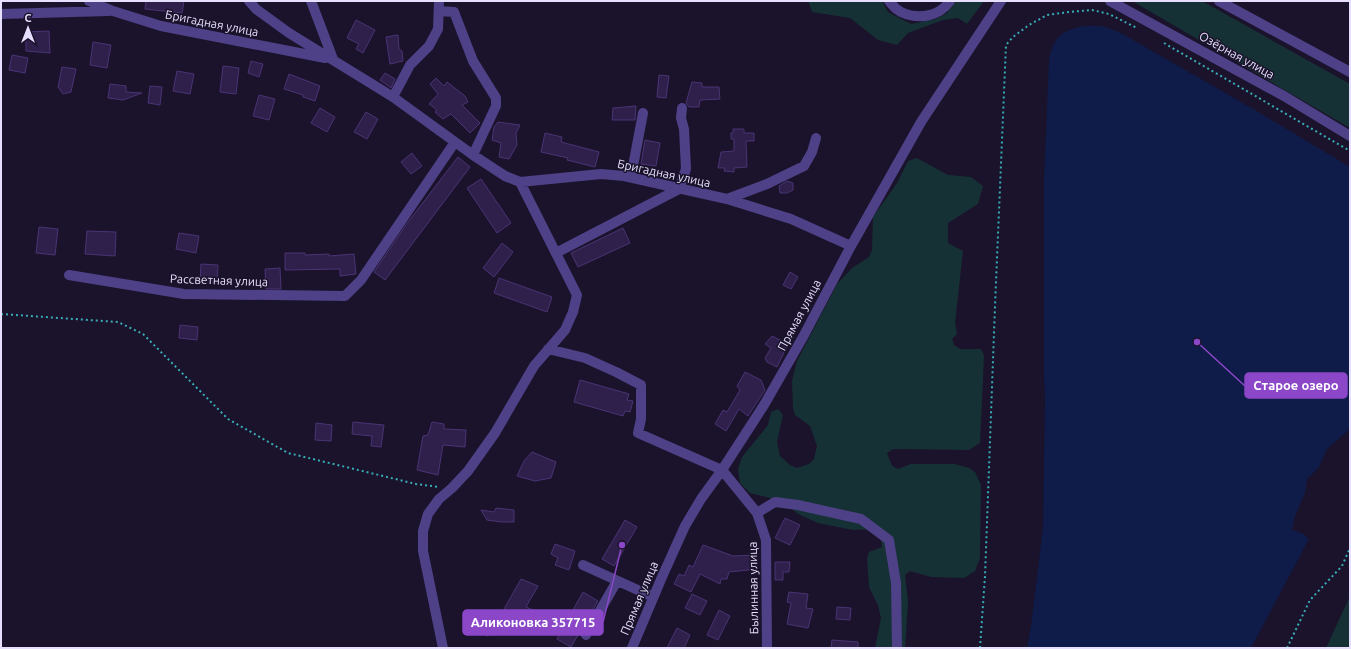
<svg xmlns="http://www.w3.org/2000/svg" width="1351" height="649" viewBox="0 0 1351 649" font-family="Ubuntu,sans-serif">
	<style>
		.green { fill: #163135 }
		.water { fill: #0f1b48 }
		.building { fill: #2f204b; stroke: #4a3375 }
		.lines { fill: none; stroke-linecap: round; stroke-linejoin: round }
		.path { stroke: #38adb7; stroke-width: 2; stroke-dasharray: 2 3; stroke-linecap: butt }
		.minor { stroke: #4e4187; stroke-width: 10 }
		.labels { text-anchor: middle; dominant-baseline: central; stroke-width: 3; stroke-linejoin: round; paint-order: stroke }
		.street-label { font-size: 12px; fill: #e6dffd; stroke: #1a132b }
		.leader { fill: none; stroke: #8b47c8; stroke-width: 1.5 }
		.callout-dot { fill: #8b47c8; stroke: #1a132b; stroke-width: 1.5 }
		.callout { fill: #8b47c8; stroke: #8b47c8; stroke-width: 1.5 }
		.callout-label { font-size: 13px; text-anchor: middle; font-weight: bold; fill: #fff }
	</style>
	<rect width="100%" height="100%" fill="#1a132b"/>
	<path class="green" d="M808,1H882L888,12L911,24L936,19L947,13L956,1H984L967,24L958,18L943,20L908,33L897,45L878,40L850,18L812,12Z
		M1132,1H1202L1350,84V128Z
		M917,158L948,175L971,177L983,186L978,204L948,223V243L963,251L955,323L957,334L952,339L954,345L960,349H981L984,355L980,443L969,450L900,449H893L887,453L892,466L898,469L911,464H955L969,468L975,472L981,485L980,558L975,571L964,578L931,577L910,571L905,575L908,602L905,648H875L881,618L878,605L869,587L867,558L869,552L882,547L881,540L874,529L853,530L818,523L798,514L782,501L750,493L740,483L738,469L742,457L768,425L771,412L778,409L783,415L777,442L780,456L790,465L797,468L809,464L814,459L817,446L810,426L795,415L793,408L792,381L797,361L837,284L852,268L869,257L872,250L873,217L897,183L908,161Z
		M1350,596V648H1326Z"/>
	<path class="water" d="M1084,26H1102L1119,32L1255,110L1350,167V429L1327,449L1319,467L1307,479L1305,493L1295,516L1292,530L1302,533L1309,539L1251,648H1027L1031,626L1043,528L1045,399L1044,375V180L1049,60C1054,36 1061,31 1084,26Z"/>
	<path class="building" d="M146,1H184L182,13L145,9Z
		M356,20L375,30L363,53L356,49L359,44L347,38Z
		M49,31L50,53L26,51V32Z
		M398,35L399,49L402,51L403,61L390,64L386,37Z
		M93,42L111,45L107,68L90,65Z
		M12,55L28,58L25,73L9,70Z
		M251,61L263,64L259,77L248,73Z
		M223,66L239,68L236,94L220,92Z
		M62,67L76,69L71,92L63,94L58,87Z
		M177,71L194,74L190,94L173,91Z
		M385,73L395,79L391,88L380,80Z
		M289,74L320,86L315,101L303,97V95L284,89Z
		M659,75L669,76L666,98L657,97Z
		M436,78L444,86L447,82L465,96L468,102L462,105L480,123L470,133L451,114L443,119L435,112L437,110L429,104L438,94L430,84Z
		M692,82L702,83V87H719L720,99L700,100L699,107H689L686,103Z
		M110,84L126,86V92L142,93L123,100L108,98Z
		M150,86L162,87L160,105L148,103Z
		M259,95L275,99L269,120L253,116Z
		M636,106L635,120H612L613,108Z
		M320,108L335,117L327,132L311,123Z
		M366,112L378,119L367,139L354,132Z
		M498,122L520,125L516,133L517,145L509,159L499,157L501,143L492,140L494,127Z
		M733,129H744V133H754V141H746L747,167L734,168V172L724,171L725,168H718L721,152L734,151V139H731V133H733Z
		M545,133L562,137L561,142L599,152L595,167L567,160L568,158L541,152Z
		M645,140L660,143L656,166L641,164Z
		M412,153L422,166L411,174L401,162Z
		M458,157L470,167L385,280L374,272L405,226Z
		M481,179L511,223L497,233L467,188Z
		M787,181L793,183V190L787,193H780L779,186Z
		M39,227L58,229L55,255L36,253Z
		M623,228L630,243L578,267L571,253Z
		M87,231L116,232L115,256L85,254Z
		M179,233L199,236L196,253L176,249Z
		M502,243L513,252L494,277L483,268Z
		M285,253H305V255L329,254V256L354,254L356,274L340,276V269L285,270Z
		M201,264L218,265L217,283L200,282Z
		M280,268L281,289H266L265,269Z
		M790,272L798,277L791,289L783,285Z
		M499,278L552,297L547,312L494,293Z
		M180,325L198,327L197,340L179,338Z
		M772,336L788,344L777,367L767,362L765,358L771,348L765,344Z
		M745,372L761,380L765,390L748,416L739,409L726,431L715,424L723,410L727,412L740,390L737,386Z
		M580,380L629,394L627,400L633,401L630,412L625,411L623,416L574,402Z
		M353,422L384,425L381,447L371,446L372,436L352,434Z
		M432,422L444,424V429L466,430L465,447L443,445L438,475L417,470L423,436L428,435Z
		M316,423L332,425L331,441L315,440Z
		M532,452L556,462L551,478L535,481L517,476L524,461Z
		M496,508L514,510V522H501L487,520L481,510L494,512Z
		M785,518L800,525L790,545L775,538Z
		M625,520L637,527L614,566L602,559Z
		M555,544L575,551L569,570L555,565L558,558L551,554Z
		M703,545L733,556L756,555L757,569L729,572L727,579H721L720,584L700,574L691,592L674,584L679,574L684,576L689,565L693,567Z
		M775,562H790L789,572H783V580H775Z
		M521,579L538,586L526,607L538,612L530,621L524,618L521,627L514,625L504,609Z
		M583,592L598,601L571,647L557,639Z
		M789,592L808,594L806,608L813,609L808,628L787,624L791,603L787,602Z
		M692,594L707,601L700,615L685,608Z
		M837,607L851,608L850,620L836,619Z
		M719,610L730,616L718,640L707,635Z
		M481,619L493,625L488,636L476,631Z
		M677,628L690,635L684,648H667Z
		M832,640L858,642V648H831Z"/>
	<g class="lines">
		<path class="path" d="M1164,43L1350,151
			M1,314L118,322L143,334L228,419L288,453L416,484L439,487
			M980,648L985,576L995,306L1006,45L1013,37L1029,25L1047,15L1069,12L1092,10L1109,14L1137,28
			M1287,648L1310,600L1342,566L1350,548"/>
		<path class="minor" d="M89,1L113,11L161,26L325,58
			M249,1L256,9L289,33L393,97L473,155L505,176L520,182L601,174L624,176L727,199L791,219L851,246
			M311,1L333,59
			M889,1C892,5 897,10 901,12C918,20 939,17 950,1
			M1110,1L1284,96L1350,136
			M1219,1L1350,72
			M439,11L454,12L473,61L496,98V106L473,155
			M1,14L109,11
			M393,97L410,65L429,46L438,29L439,1
			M631,177L643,113
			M727,199L767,184L804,166L812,152L816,138
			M556,253L679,189L686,169L684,129L681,118L682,108
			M69,275L184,294L345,296L361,280L455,142
			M548,349L585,358L616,372L641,385V419L638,433L722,470L757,513L766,540L767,648
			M757,513L775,502L798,505L861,519L889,540L896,583L897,648
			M583,565L653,597
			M586,635L617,581
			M443,648L423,551V531L428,514L439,499L452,488L468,471L495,433L534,366L565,330L573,312L577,295L520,182
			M632,648L662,577L685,526L701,499L722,470L764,405L803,337L851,246L921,122L1001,1"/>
	</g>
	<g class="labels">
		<g class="street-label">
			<text transform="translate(212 23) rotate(11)">Бригадная улица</text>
			<text transform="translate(1237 55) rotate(29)">Озёрная улица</text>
			<text transform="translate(664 173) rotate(12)">Бригадная улица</text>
			<text transform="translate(219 280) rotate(2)">Рассветная улица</text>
			<text transform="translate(799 315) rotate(-62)">Прямая улица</text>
			<text transform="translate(753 588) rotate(-91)">Былинная улица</text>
			<text transform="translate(639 598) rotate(-67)">Прямая улица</text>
		</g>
	</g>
	<path class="leader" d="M1197 342L1245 386M622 545L603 622"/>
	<g class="callout-dot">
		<circle cx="1197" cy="342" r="4"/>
		<circle cx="622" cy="545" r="4"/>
	</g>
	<g class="callout">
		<rect x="1245" y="373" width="102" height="25" rx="4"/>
		<rect x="463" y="610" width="140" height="25" rx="4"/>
	</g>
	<g class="callout-label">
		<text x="1296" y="390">Старое озеро</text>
		<text x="533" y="627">Аликоновка 357715</text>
	</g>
	<rect width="1351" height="649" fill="none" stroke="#e6dffd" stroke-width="4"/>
	<g transform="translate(28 28)" stroke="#1a132b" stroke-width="3" paint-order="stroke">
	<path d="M0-3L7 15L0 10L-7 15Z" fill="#e6dffd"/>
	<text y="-6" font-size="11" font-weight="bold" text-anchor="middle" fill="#e6dffd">С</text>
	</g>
</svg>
